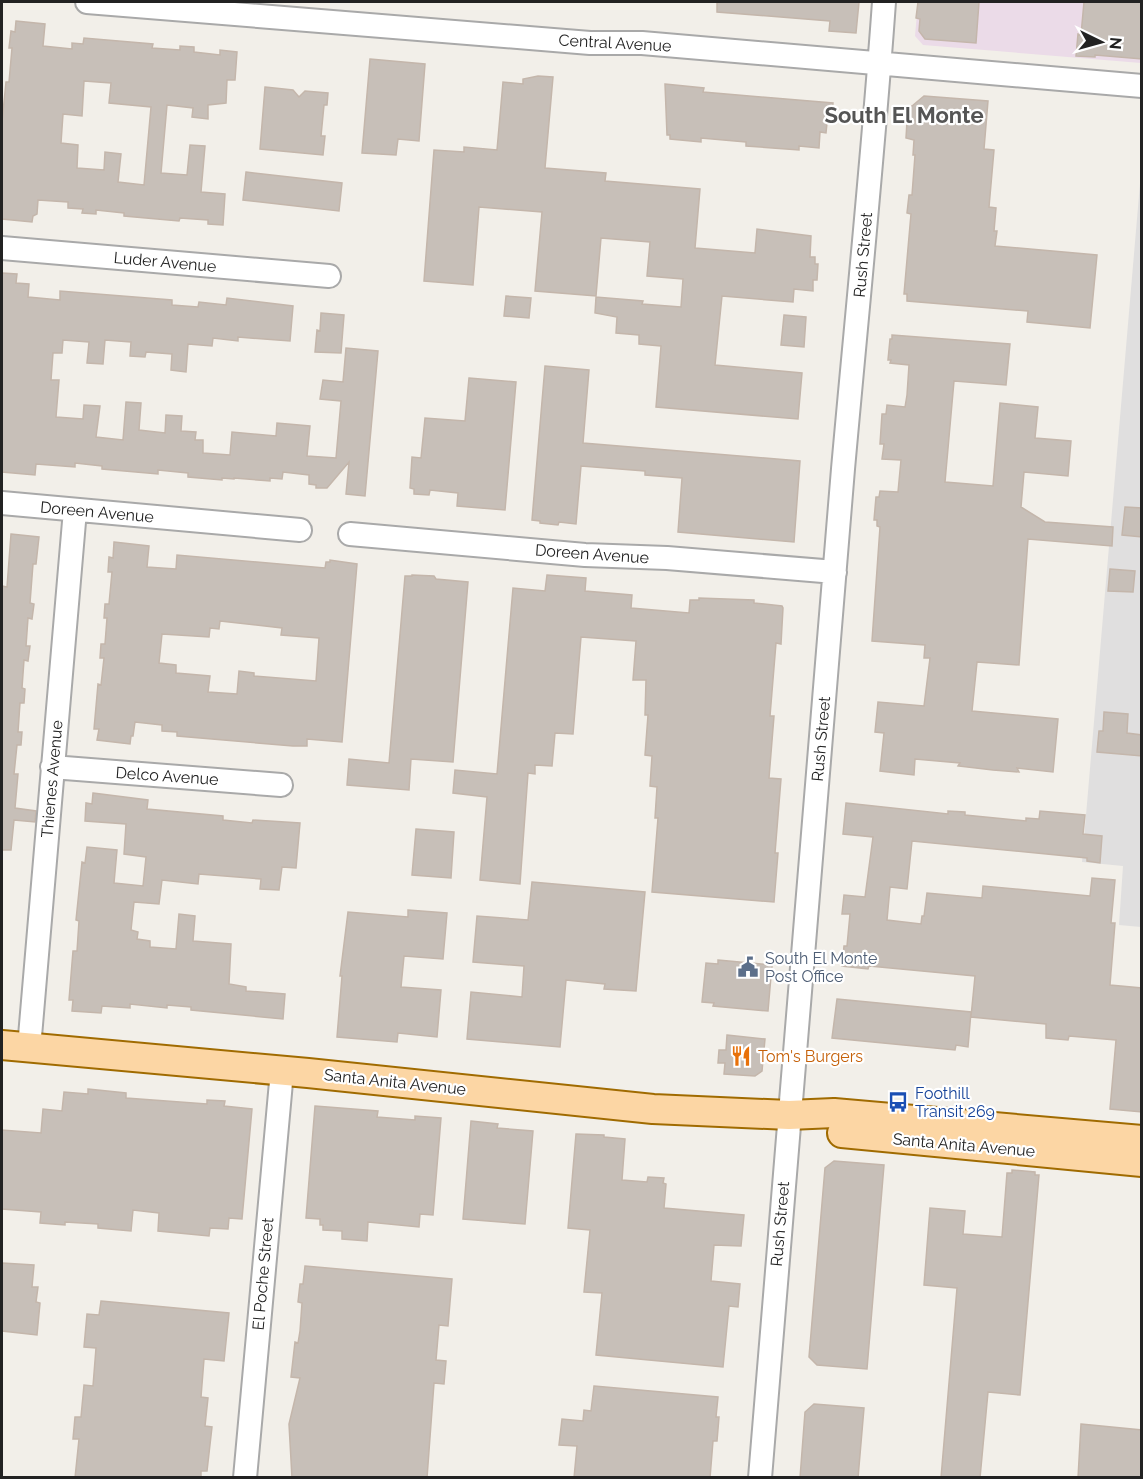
<svg xmlns="http://www.w3.org/2000/svg" width="1143" height="1479" viewBox="0 0 1143 1479" font-family="Raleway,sans-serif">
	<style>
		.residential { fill: #e0dfdf }
		.industrial { fill: #ebdbe8 }
		.building { fill: #c7bfb8; stroke: #c4b6ab; stroke-width: 1.5; fill-rule: evenodd }
		.lines { fill: none; stroke-linecap: round; stroke-linejoin: round }
		.minor-casing { stroke: #a9a9a9; stroke-width: 26 }
		.major-casing { stroke: #a06b00; stroke-width: 32 }
		.minor { stroke: #fff; stroke-width: 22 }
		.major { stroke: #fcd6a4; stroke-width: 28 }
		.labels { text-anchor: middle; dominant-baseline: central; stroke-width: 4.5; stroke-linejoin: round; paint-order: stroke }
		.street-label { font-size: 16px; fill: #222; stroke: #fff }
		.service-label { font-size: 16px; fill: #4e5e75; stroke: #fff; text-anchor: start }
		.food-label { font-size: 16px; fill: #c56008; stroke: #fff; text-anchor: start }
		.transit-label { font-size: 16px; fill: #164399; stroke: #fff; text-anchor: start }
		.district-label { font-size: 22px; font-weight: bold; fill: #555; stroke: #fff }
	</style>
	<rect width="100%" height="100%" fill="#f2efe9"/>
	<path class="residential" d="M1141,172V927L1119,925L1123,866L1082,862Z"/>
	<path class="industrial" d="M918,2H1141V63L923,45L915,36Z"/>
	<path class="building" d="M717,2H859L856,33L829,31L830,21L717,12Z
		M918,2H979L976,43L925,39L919,31L920,19L916,18Z
		M1084,2H1142V59L1095,55V57L1076,56L1078,34L1081,35Z
		M16,21L45,24L43,46L72,49V43L83,44L84,38L153,44L152,48L180,50V46L194,47V52L220,55V50L237,52L235,80H227L226,103L208,105V119L192,117L193,108L167,105L161,173L187,175L190,145L205,146L201,192L225,194L223,225L208,224V220L180,218L179,221L124,216V213L96,210V214L82,213L83,209L68,208V202L38,200L37,214L33,216L32,222L2,219V122L6,82H9L12,48H9L11,31L15,32ZM84,81L111,83L109,103L151,107L144,185L118,182L121,154L105,152L104,170L77,168L78,145L61,143L63,114L82,116Z
		M370,59L425,64L419,141L398,139L396,155L362,153Z
		M538,76L553,77L545,168L606,173L605,181L700,189L695,248L755,253L757,229L811,236L810,257H815V264H818L817,280H813V291L794,289L793,302L722,296L715,365L802,373L798,419L656,407L661,346L639,344V335L616,333L617,317L595,313L596,297L643,301L642,304L681,307L683,279L647,276L650,242L601,238L596,296L535,291L542,212L479,207L473,285L424,281L434,150L464,152V147L497,150L503,82L523,84V79Z
		M665,84L704,88L703,92L833,103L831,123H827L826,133L820,132L819,148L799,146V150L746,146V142L701,138V142L670,139V135H667Z
		M265,87L293,90L299,97L305,91L328,93L327,105H324L321,136H325L323,155L260,149Z
		M924,96L988,101L984,149L994,150L989,207L996,208L994,231H997L995,246L1097,255L1090,328L1027,322L1028,311L907,301V294H904L911,214L907,213L909,195H912L915,155H913L914,140L906,138L908,106H912Z
		M246,172L342,183L339,211L243,200Z
		M2,273L17,274L16,283L29,284L28,297L60,300V291L172,300V305L198,307L199,302L226,305L227,298L293,306L290,341L238,337V341L213,338L212,346L188,344L186,372L171,370L172,354L146,352L145,357L130,356L131,342L105,340L103,364L87,363L89,342L63,340L62,353H53L51,380H59L56,417L83,419L84,405L100,406L96,437L123,440L126,402L141,403L139,430L165,433L166,415L182,416L181,431L196,432L195,440H203V453L230,455L232,432L276,436L277,423L310,426L307,456L336,458L341,401L320,399L323,380L343,382L346,348L378,351L365,496L346,494L349,462L327,488H316V485L309,484V475L283,472L282,479L270,478V481L234,478V479L222,478V480L188,477V473L158,470V474L102,469V466L75,463V467L36,464L35,475L2,472Z
		M506,296L531,298L529,318L504,316Z
		M321,313L344,315L341,353L315,352L317,330L320,331Z
		M784,315L806,317L804,347L781,345Z
		M892,335L1010,344L1006,385L954,381L945,482L993,486L1000,403L1038,407L1035,438L1071,441L1068,476L1024,472L1021,507L1045,522L1113,527L1112,546L1028,539L1019,665L977,662L972,711L1058,719L1053,772L1017,768L1019,772L993,770L958,766L960,763L915,759L914,775L880,771L884,733L875,732L878,702L924,706L930,658H924L925,645L872,641L880,527L877,526V520H874L876,497H879L880,491L898,492L901,460L882,459L884,444H880L882,414H886L887,405L905,407L907,395L909,365L890,363L891,360H888L890,339H892Z
		M545,366L589,370L583,443L800,461L794,542L678,532L682,478L645,475V471L581,466L576,524L559,522L558,525L540,523V521L532,520Z
		M469,378L516,382L505,510L457,506L458,493L430,490L429,495L414,494V489L410,488L412,457L421,458L425,418L465,421Z
		M1125,507L1142,508V537L1122,535Z
		M11,534L39,537L36,564H33L30,603L34,604L32,619L28,618L26,646H30L28,661L24,660L22,688L25,689L24,703H20L18,732H22L21,745H17L14,774H18L15,808L36,811L35,822L14,820L11,850H2V586L7,587Z
		M114,542L149,546L147,567L176,569L177,555L325,568L326,562H330V560L357,564L342,742L307,739V746H293L177,736V732L162,731V725L135,722L133,736H131L130,744L97,740L99,729H94L98,684L101,685L104,658H100L101,644H105L107,618H104L105,604H109L112,572H108L109,557L113,558ZM220,621L282,628L281,635L319,638L316,681L254,676V673L239,671L237,694L208,692L210,676L176,673V665L159,663L162,634L209,637L210,628L219,629Z
		M1110,569L1135,571L1133,592L1108,591Z
		M412,575L434,576L436,579L468,582L453,762L411,759L409,790L347,785L349,759L389,763L405,576H412Z
		M547,575L586,578L585,591L632,595L631,608L689,613L690,600H699V598L754,600V603L782,606L783,608L781,644L776,643L770,716H774L769,778L781,779L775,853H778L774,902L652,892L658,818H655L657,787L650,786L652,756L645,755L648,715H645L646,680H633L636,641L581,637L573,734L555,733L552,766L535,765V774L528,773L520,884L480,880L487,797L453,793L455,770L497,774L513,588L545,591Z
		M1104,712L1128,714L1127,733L1142,735V756L1097,752L1099,731H1103Z
		M93,793L148,800L147,809L223,816V820L252,823L253,820L300,823L296,868L282,867L279,890L260,889L261,879L199,874L198,884L162,880L159,904L134,902L131,930L138,932L137,939L150,941V947L176,949L179,914L195,916L193,941L231,944L229,984L246,987V991L285,994L283,1019L191,1010V1007L167,1005V1008L130,1004V1008L102,1006L101,1013L72,1011L73,1000H69L73,951H77L79,921L76,920L82,862L85,863L87,847L117,850L114,883L143,886L146,857L124,854L126,824L85,821L86,803L92,804Z
		M846,803L948,814V811L965,812V815L1026,821V818L1039,819L1040,811L1085,815L1083,834L1102,836L1100,863L1087,861V858L912,841L907,889L890,887L887,920L921,924L922,916H924L927,893L982,898L983,886L1090,896L1092,878L1115,880L1111,923H1115L1110,985L1142,988V1112L1110,1109L1116,1040L1069,1036L1068,1040L1046,1038V1024L971,1017L975,976L869,966L868,969L842,966L844,946H847L850,914H842L844,895L865,897L873,837L843,834Z
		M416,829L454,832L451,878L412,875Z
		M532,882L645,892L636,991L604,989L605,984L566,980L560,1047L467,1039L471,992L522,997L524,966L473,962L477,916L528,920Z
		M408,910L447,913L443,959L404,956L401,987L441,990L437,1037L398,1033L397,1042L337,1037L342,976H340L348,912L408,917Z
		M718,960L772,965L768,1011L713,1006L714,1003L702,1002L706,963L718,964Z
		M837,999L971,1012L968,1047L956,1045L955,1050L832,1038Z
		M727,1035L765,1039L762,1071L755,1076L724,1074L725,1063H718L719,1050H726Z
		M88,1089L126,1093V1098L207,1104V1100L225,1101L224,1106L252,1109L242,1219L229,1218L228,1229L210,1228L209,1236L158,1231L159,1213L133,1210L131,1231L98,1228V1224L65,1222V1225L40,1223L41,1212L2,1209V1130L41,1133L43,1109L62,1111L64,1092L88,1094Z
		M315,1106L378,1111L377,1117L415,1120V1116L441,1118L433,1215L420,1214L419,1227L368,1222L367,1241L342,1239V1231L323,1230V1225H320V1219L306,1218Z
		M471,1121L498,1124L497,1128L533,1131L525,1224L463,1219Z
		M576,1134L604,1135V1137L625,1139L622,1180L647,1182L648,1177L664,1178L663,1183L666,1184L664,1208L744,1215L741,1246L714,1245L711,1281L740,1284L738,1307L729,1306L723,1367L596,1355L602,1293L584,1292L590,1230L568,1228Z
		M834,1161L884,1165L867,1369L817,1365L809,1357L825,1168Z
		M1012,1170L1035,1172V1175H1039L1020,1395L988,1392L980,1478H941L957,1288L924,1285L930,1208L965,1211L963,1234L1002,1237L1007,1173H1012Z
		M2,1263L34,1265L32,1287H38L36,1302L40,1303L37,1335L2,1331Z
		M305,1266L452,1279L448,1326L439,1325L436,1360L446,1361L444,1384L434,1383L427,1478H292L289,1424L300,1378L291,1377L295,1342L298,1343L300,1331L302,1303L298,1302L300,1284H303Z
		M101,1301L229,1313L224,1361L204,1359L201,1397L208,1398L205,1426L212,1427L207,1471H201V1478H75L79,1439H73L75,1417H81L84,1385L93,1386L96,1348L84,1347L87,1314L99,1315Z
		M594,1386L718,1397L716,1417H719L717,1441H713L710,1478H574L577,1446L559,1445L562,1419L583,1421L584,1410L591,1411Z
		M814,1404L864,1408L858,1478H800L805,1412Z
		M1081,1424L1142,1430V1478H1078Z"/>
	<g class="lines">
		<g class="minor-casing">
			<path id="minor" d="M87,2L590,43H642L1142,86
				M2,248L329,276
				M2,503L300,530
				M350,534L585,555L667,558L835,572
				M52,767L281,785
				M29,1048L75,510
				M245,1478L282,1071
				M760,1478C787,1141 815,805 843,469C857,313 873,157 884,2"/>
		</g>
		<g class="major-casing">
			<path id="major" d="M2,1045L308,1073L653,1109L789,1115L834,1113L1142,1140
				M842,1133L1142,1162"/>
		</g>
		<use href="#minor" class="minor"/>
		<use href="#major" class="major"/>
	</g>
	<defs>
		<g id="civic-bare" transform="scale(1.62)"><path d="M-.6-6.5H3V-4.5H.6V-3L4-1V1h2V6H-6V1h2V-1L-.6-3ZM-1.2 2.5V6h2.4V2.5Z" fill="#5c6f8a" stroke="#fff" stroke-width="2.5" paint-order="stroke"/></g>
		<g id="restaurant-bare" transform="scale(1.62)"><path d="M-5-6h1v4h1v-4h1v4h1v-4h1v5L-1.5 .5V6h-2V.5L-5-1ZM5-6V6H3V1.5H1.5Q1.5-4 5-6Z" fill="#e8710a" stroke="#fff" stroke-width="2.5" paint-order="stroke"/></g>
		<g id="bus-bare" transform="scale(1.62)"><path d="M-5-6H5V4H4V6H2V4H-2V6H-4V4H-5ZM-3.5-4V0h7V-4ZM-3.5 1.2v1.5H-2V1.2ZM2 1.2v1.5H3.5V1.2Z" fill="#1a4fb4" stroke="#fff" stroke-width="2.5" paint-order="stroke"/></g>
	</defs>
	<g fill-rule="evenodd">
		<use href="#civic-bare" x="748" y="967"/>
		<use href="#restaurant-bare" x="741" y="1056"/>
		<use href="#bus-bare" x="898" y="1102"/>
	</g>
	<g class="labels">
		<g class="street-label">
			<text transform="translate(615 43) rotate(3)">Central Avenue</text>
			<text transform="translate(863 255) rotate(-85)">Rush Street</text>
			<text transform="translate(165 262) rotate(5)">Luder Avenue</text>
			<text transform="translate(97 512) rotate(5)">Doreen Avenue</text>
			<text transform="translate(592 554) rotate(4)">Doreen Avenue</text>
			<text transform="translate(821 739) rotate(-85)">Rush Street</text>
			<text transform="translate(167 776) rotate(4)">Delco Avenue</text>
			<text transform="translate(52 779) rotate(-85)">Thienes Avenue</text>
			<text transform="translate(395 1082) rotate(6)">Santa Anita Avenue</text>
			<text transform="translate(964 1145) rotate(5)">Santa Anita Avenue</text>
			<text transform="translate(780 1224) rotate(-85)">Rush Street</text>
			<text transform="translate(263 1274) rotate(-85)">El Poche Street</text>
		</g>
		<g class="service-label">
			<text x="765" y="958">South El Monte<tspan x="765" dy="18">Post Office</tspan></text>
		</g>
		<g class="food-label">
			<text x="758" y="1056">Tom's Burgers</text>
		</g>
		<g class="transit-label">
			<text x="915" y="1093">Foothill<tspan x="915" dy="18">Transit 269</tspan></text>
		</g>
		<g class="district-label">
			<text x="904" y="115">South El Monte</text>
		</g>
	</g>
	<rect width="1143" height="1479" fill="none" stroke="#222222" stroke-width="6"/>
	<g transform="translate(1101 42) rotate(95)" stroke="#ffffff" stroke-width="4.5" paint-order="stroke">
	<path d="M0-4.5L10 22L0 15L-10 22Z" fill="#222222"/>
	<text y="-9" font-size="16" font-weight="bold" text-anchor="middle" fill="#222222">N</text>
	</g>
</svg>
